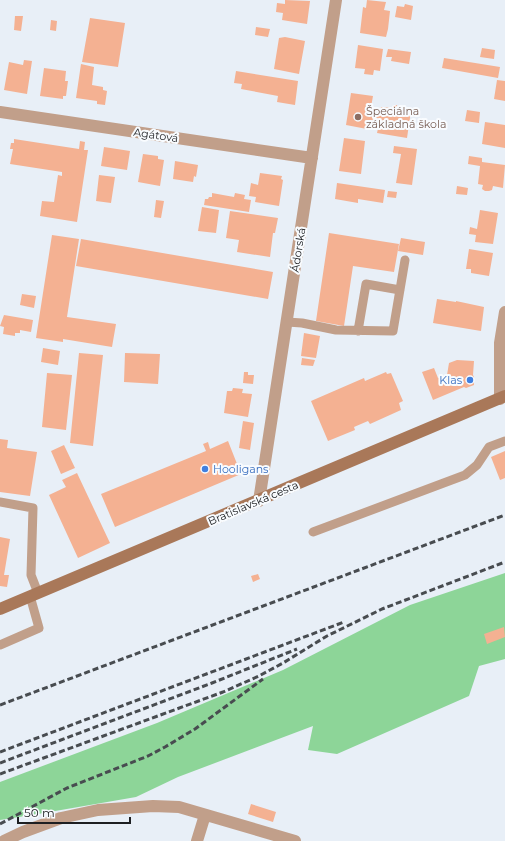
<svg xmlns="http://www.w3.org/2000/svg" width="505" height="841" viewBox="0 0 505 841" font-family="Montserrat,sans-serif">
	<style>
		.forest { fill: #8dd598 }
		.building { fill: #f4b192 }
		.lines { fill: none; stroke-linecap: round; stroke-linejoin: round }
		.lane { stroke: #c19f8a; stroke-width: 9 }
		.street { stroke: #c19f8a; stroke-width: 12 }
		.secondary { stroke: #a97859; stroke-width: 12 }
		.rail { stroke: #484c50; stroke-width: 3; stroke-dasharray: 6 3; stroke-linecap: butt }
		.education-dot { fill: #8d6e63; stroke: #f9fcff; stroke-width: 1.5 }
		.shop-dot { fill: #3f7fe0; stroke: #f9fcff; stroke-width: 1.5 }
		.labels { text-anchor: middle; dominant-baseline: central; stroke-width: 4; stroke-linejoin: round; paint-order: stroke }
		.education-label { font-size: 11px; fill: #785e54; stroke: #f9fcff; text-anchor: start }
		.street-label { font-size: 11px; fill: #1d1f22; stroke: #f9fcff }
		.shop-label { font-size: 11px; fill: #366cbe; stroke: #f9fcff; text-anchor: end }
	</style>
	<rect width="100%" height="100%" fill="#e8eff7"/>
	<path class="forest" d="M505,573V659L479,666L469,696L337,754L308,750L313,726L178,777L136,797L38,814L0,820V782L157,723L283,670L410,605Z"/>
	<path class="building" d="M285,0L310,1L307,24L282,20L283,13L276,12L277,3L285,4Z
		M367,0L386,2L384,10L390,11L388,29L386,37L360,33L363,7L366,8Z
		M405,4L413,6L411,20L395,17L397,6L404,7Z
		M15,16H23L21,31L14,30Z
		M90,18L125,23L118,67L82,62Z
		M51,20L57,21L56,31L50,30Z
		M256,27L270,29L268,37L255,35Z
		M285,37L305,41L299,74L274,69L279,38Z
		M358,45L383,49L380,71L374,70L373,75L364,74L365,69L355,68Z
		M482,48L495,50L494,59L480,57Z
		M388,49L411,52L409,64L391,61L392,57H386Z
		M444,58L500,67L498,78L442,68Z
		M24,60L32,61L27,94L4,90L9,62L23,65Z
		M81,64L94,67L92,85L103,87V90L107,91L105,105L97,104V101L76,98Z
		M44,68L66,71L65,81H68L66,96H63V99L40,96Z
		M236,71L298,81L295,105L277,102L278,96L241,89L242,84L234,83Z
		M497,80L505,81V101L494,99Z
		M351,93L373,96L371,107L381,109V107L393,108L394,105H397V109L411,111L407,138L377,133L379,124L369,123L367,129L346,125Z
		M467,110L480,112L479,123L465,121Z
		M485,122L505,125V148L482,144Z
		M344,138L365,141L361,174L339,171Z
		M14,139L79,149L80,141L85,142L84,150H88L77,222L40,216L42,201L54,202L58,175L62,176V172L10,164L13,149H10L11,143H14Z
		M394,146L417,149L412,185L396,183L401,154L393,153Z
		M104,147L130,151L127,170L101,166Z
		M143,154L158,156V159L164,160L160,186L138,182Z
		M469,156L482,158V162L505,165L503,188L493,186L492,190L489,191H485L482,189L483,185L478,184L480,166L468,164Z
		M175,161L198,165L196,177L194,176L193,182L173,179Z
		M260,173L282,176L281,179L283,180L279,206L255,202L256,197L249,196L251,183L258,185Z
		M99,175L115,177L111,203L96,201Z
		M337,183L385,190L383,203L358,199V203L335,199Z
		M457,186L468,188L467,195L456,194Z
		M388,191L397,192L396,198L387,197Z
		M212,193L234,197L235,193L245,195L244,199L251,200L249,212L204,205L205,199H208L209,197H212Z
		M156,200L164,201L161,218L154,217Z
		M202,207L219,210L216,233L198,231Z
		M480,210L498,213L493,244L475,242L476,235L469,234L470,227L477,229Z
		M230,211L278,218L275,233H273L270,257L237,252L239,240L226,238Z
		M329,233L399,244L394,272L353,266L344,326L316,321Z
		M52,235L79,239L67,317L116,324L112,347L63,339V342L36,338Z
		M401,238L425,242L423,255L398,251Z
		M81,239L273,272L268,299L76,266Z
		M469,249L493,253L489,276L471,273V269H466Z
		M22,294L36,296L34,308L20,305Z
		M437,299L456,302V301L484,307L481,331L433,323Z
		M4,315L33,320L31,332L20,330V333H15V336L3,334L4,327L0,326Z
		M304,333L320,336L316,358L301,356Z
		M43,348L60,351L58,365L41,362Z
		M79,353L103,355L93,446L70,443Z
		M125,353L160,354L158,384L124,382Z
		M302,358L315,360L313,366L301,365Z
		M457,360L474,361L473,375L474,377V385L466,388L464,387L433,400L422,372L434,368L438,378L447,375L449,363Z
		M244,372H248V375H254L253,384L243,383Z
		M386,372L387,374L391,373L403,401L399,403L401,410L370,424L368,421L354,427L355,430L328,441L311,401L364,378L365,381Z
		M47,373L72,375L66,430L42,427Z
		M233,388L243,389L242,393L252,394L248,417L224,413L227,391H232Z
		M243,421L254,423L250,450L239,448Z
		M0,439L8,440L7,448L37,452L30,496L0,492Z
		M228,441L241,474L115,527L101,494L206,451L203,444L208,442L210,449Z
		M64,445L75,468L61,474L51,451Z
		M505,451V478L500,480L491,457Z
		M77,473L110,543L78,558L49,495L66,487L62,480Z
		M0,537L10,539L4,575H9L7,587L0,586Z
		M258,574L260,579L253,582L251,576Z
		M504,627L505,637L487,644L484,634Z
		M251,804L276,812L273,822L248,814Z"/>
	<g class="lines">
		<path class="lane" d="M287,322L302,323L336,330L393,331L405,260
			M358,331L366,284L400,290
			M0,502L33,508L31,575L38,593
			M313,532L465,475L477,465L489,447L505,441
			M0,645L39,628L30,596"/>
		<path class="street" d="M0,112L312,158
			M500,399V343L505,312
			M259,501L336,0
			M4,841L23,832L61,818L98,810L153,806L179,807L295,841
			M197,841L205,815"/>
		<path class="secondary" d="M0,609L505,396"/>
		<path class="rail" d="M0,705L505,515
			M0,752L344,622
			M0,763L212,683L297,649
			M0,774L223,692L259,676L283,663L327,636L382,609L505,562
			M0,824L67,788L148,756L165,747L195,729L263,679"/>
	</g>
	<circle class="education-dot" cx="358" cy="117" r="4"/>
	<g class="shop-dot">
		<circle cx="470" cy="380" r="4"/>
		<circle cx="205" cy="469" r="4"/>
	</g>
	<g class="labels">
		<g class="education-label">
			<text x="366" y="111">Špeciálna<tspan x="366" dy="13">základná škola</tspan></text>
		</g>
		<g class="street-label">
			<text transform="translate(156 135) rotate(8)">Agátová</text>
			<text transform="translate(298 250) rotate(-81)">Ádorská</text>
			<text transform="translate(253 503) rotate(-23)">Bratislavská cesta</text>
		</g>
		<g class="shop-label">
			<text x="462" y="380">Klas</text>
			<text x="213" y="469" text-anchor="start">Hooligans</text>
		</g>
	</g>
	<path d="M18 817v6h112v-6" fill="none" stroke="#1d1f22" stroke-width="2"/>
	<text x="24" y="817" font-size="12" fill="#1d1f22" stroke="#f9fcff" stroke-width="3" paint-order="stroke">50 m</text>
</svg>
